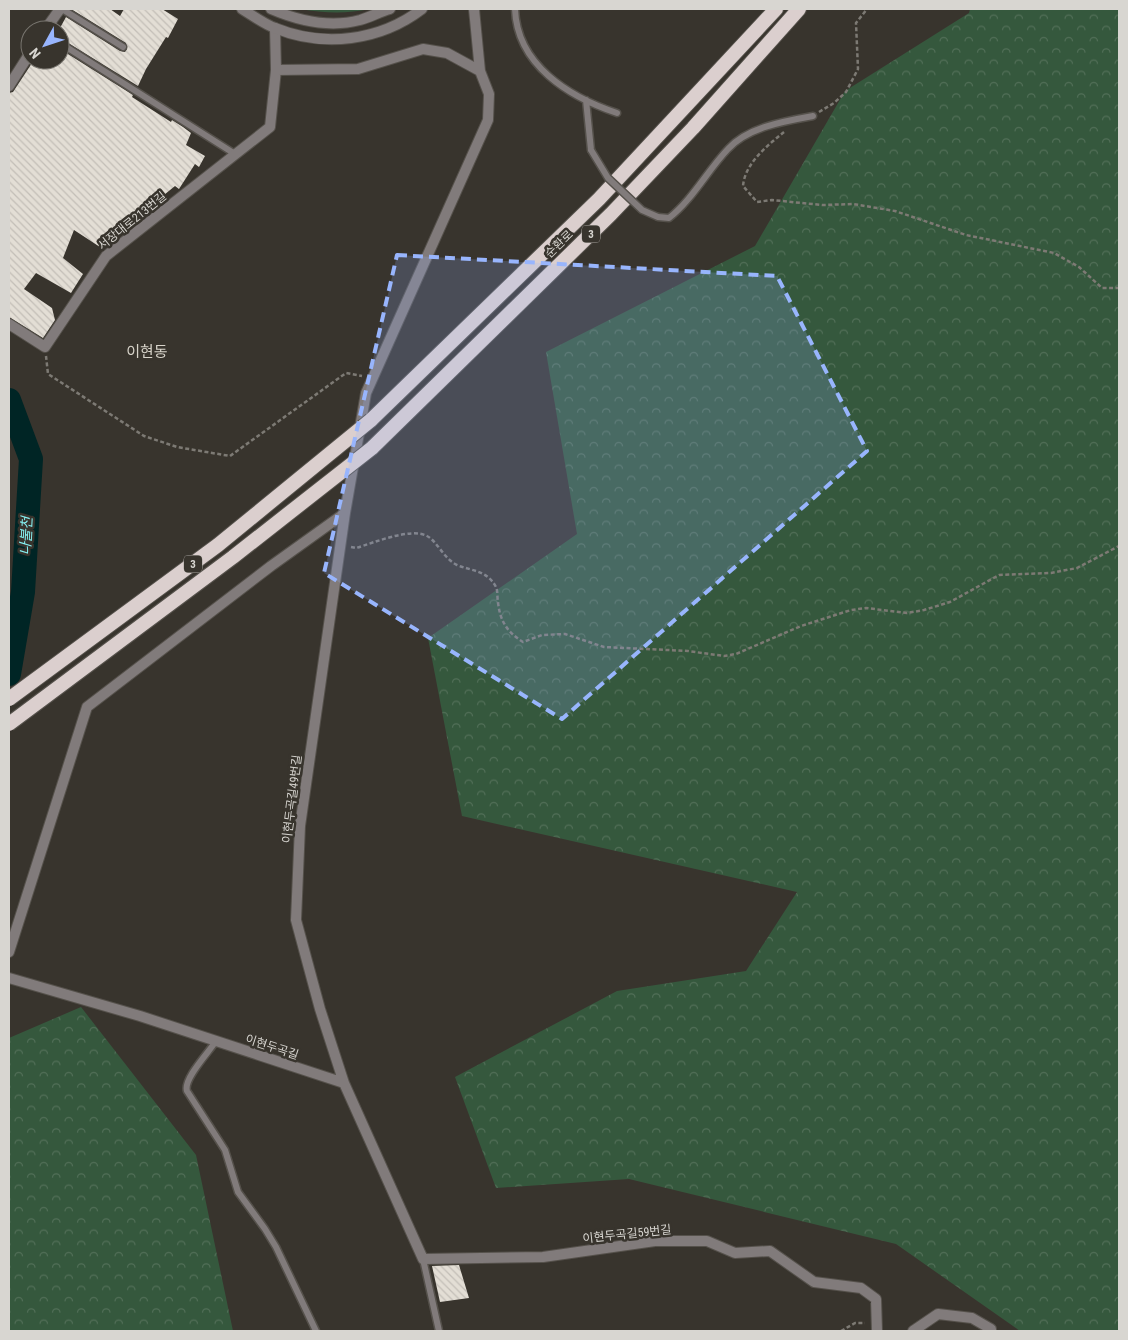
<svg xmlns="http://www.w3.org/2000/svg" width="1128" height="1340" viewBox="0 0 1128 1340" font-family="'Roboto Condensed','Noto Sans KR',sans-serif">
	<style>
		.forest { fill: url(#forest-crowns) }
		.lines { fill: none; stroke-linecap: round; stroke-linejoin: round }
		.river { stroke: #002525; stroke-width: 24 }
		.building { fill: url(#building-back-hatch) }
		.service-casing { stroke: #55514b; stroke-width: 9 }
		.minor-casing { stroke: #55514b; stroke-width: 12 }
		.tertiary-casing { stroke: #55514b; stroke-width: 12 }
		.trunk-casing { stroke: #55514b; stroke-width: 16 }
		.path { stroke: #7d7a74; stroke-width: 2.5; stroke-dasharray: 4 2.5; stroke-linecap: butt }
		.service { stroke: #817b7b; stroke-width: 6 }
		.minor { stroke: #817b7b; stroke-width: 10 }
		.tertiary { stroke: #817b7b; stroke-width: 10 }
		.trunk { stroke: #dbcfce; stroke-width: 14 }
		.service-bridge-casing { stroke: #55514b; stroke-width: 9; stroke-linecap: butt }
		.trunk-bridge-casing { stroke: #55514b; stroke-width: 16; stroke-linecap: butt }
		.service-bridge { stroke: #817b7b; stroke-width: 6 }
		.trunk-bridge { stroke: #dbcfce; stroke-width: 14 }
		.marked { fill: #98b5fd; fill-opacity: 0.2; stroke: #98b5fd; stroke-width: 4; stroke-dasharray: 10 6; stroke-linejoin: round }
		.labels { text-anchor: middle; dominant-baseline: central; stroke-width: 5; stroke-linejoin: round; paint-order: stroke }
		.shield { fill: #38342d; stroke: #a8a5a0; stroke-width: 1 }
		.shield-label { font-size: 11px; font-weight: bold; fill: #d8d6d1 }
		.street-label { font-size: 12px; fill: #d8d6d1; stroke: #38342d }
		.water-label { font-size: 14px; font-style: italic; fill: #86f3f4; stroke: #38342d }
		.quarter-label { font-size: 15px; fill: #d8d4ca; stroke: #38342d }
	</style>
	<defs>
		<pattern id="forest-crowns" width="20" height="18" patternUnits="userSpaceOnUse" patternTransform="scale(1.25)"><rect width="20" height="18" fill="#35583d"/><path d="M2 6a3 3 0 1 1 6 0M12 15a3 3 0 1 1 6 0" fill="none" stroke="#526f58"/></pattern>
		<pattern id="building-back-hatch" width="6" height="6" patternUnits="userSpaceOnUse" patternTransform="scale(1.25)"><rect width="6" height="6" fill="#e3ded5"/><path d="M-1 5l2 2M0 0l6 6M5-1l2 2" fill="none" stroke="#c3beb7"/></pattern>
	</defs>
	<rect width="100%" height="100%" fill="#38342d"/>
	<path class="forest" d="M300,9H370C346,14 324,13 300,9Z
		M970,9H1119V1331H1020L896,1244L629,1179L496,1188L455,1077L617,991L746,971L797,892L462,816L428,638L577,534L546,352L755,246L845,91L969,13Z
		M81,1007L196,1155L233,1331H9V1038Z"/>
	<g class="lines">
		<path class="river" d="M9,400L31,459L23,592L9,674"/>
	</g>
	<path class="building" d="M71,9H110L120,16L124,9H162L178,19L168,38L166,37L146,69L138,86L60,38V28L66,17L120,51L125,52L127,49L126,43Z
		M60,49L133,95L132,97L171,122L172,120L183,127L191,133L186,145L205,156L199,167L195,164L179,189L175,186L143,212L146,214L126,231L122,228L103,249L74,230L63,258L83,274L71,293L36,273L24,289L52,308L55,320L43,338L9,317V93L13,92L34,60H60Z
		M459,1265L469,1298L440,1302L432,1266Z"/>
	<g class="lines">
		<g class="service-casing">
			<path id="service" d="M62,9L123,47
				M515,9C517,65 569,97 617,113
				M60,43L235,154
				M586,100L591,150
				M658,217L669,218C693,199 707,171 728,149C748,127 785,121 813,116
				M216,1041C209,1052 183,1079 187,1091L225,1150L238,1192L265,1229L276,1247L316,1331
				M423,1259L439,1331"/>
		</g>
		<g class="minor-casing">
			<path id="minor" d="M474,9L480,71
				M45,30L60,9
				M276,70L358,69L423,49L447,53L480,71L489,94L488,120L366,393L345,513L300,826L296,920L320,1009L344,1083L423,1259L543,1257L655,1241H707L735,1253L770,1251L814,1282L861,1288L876,1299L877,1331
				M9,86L30,53
				M9,324L45,347L106,256L270,127L276,70L275,28
				M9,952L87,707L271,566L345,513
				M9,978L140,1016L344,1083
				M913,1331L938,1314L972,1318L991,1329V1331"/>
		</g>
		<g class="tertiary-casing">
			<path id="tertiary" d="M242,9C252,15 264,24 275,28C324,48 380,41 422,9
				M271,9C299,21 330,28 360,20C370,17 380,12 390,9"/>
		</g>
		<g class="trunk-casing">
			<path id="trunk" d="M371,420L599,199L776,9
				M372,448L611,214L693,128L799,9"/>
		</g>
		<path class="path" d="M819,112L834,103L846,92L858,69L856,23L867,9
			M784,132C767,146 745,163 743,186L757,202L772,200L822,205L853,204L895,211L966,235L1054,253L1079,267L1102,288H1119
			M46,356L48,374L144,436L177,447L230,456L346,373L362,376
			M351,547L356,548C373,543 411,527 427,536C437,541 444,559 457,565C471,571 487,570 496,587C498,591 497,598 498,602C500,621 507,632 523,642L542,635L565,634L604,647L688,651L724,656L736,654L801,626L851,610L866,608L907,613L924,610L950,602L999,575L1051,573L1077,568L1119,546
			M841,1331L855,1323H865"/>
		<use href="#service" class="service"/>
		<use href="#minor" class="minor"/>
		<use href="#tertiary" class="tertiary"/>
		<use href="#trunk" class="trunk"/>
		<g class="service-bridge-casing">
			<path id="service-bridge" d="M591,150L608,178L642,210L658,217"/>
		</g>
		<g class="trunk-bridge-casing">
			<path id="trunk-bridge" d="M9,699L218,545L371,420
				M9,724L233,557L372,448"/>
		</g>
		<use href="#service-bridge" class="service-bridge"/>
		<use href="#trunk-bridge" class="trunk-bridge"/>
	</g>
	<path class="marked" d="M397,255L777,276L867,451L562,719L324,573Z"/>
	<g class="labels">
		<g class="shield">
			<rect x="582" y="225.5" width="18" height="17" rx="4"/>
			<rect x="184" y="555.5" width="18" height="17" rx="4"/>
		</g>
		<g class="shield-label">
			<text x="591" y="234">3</text>
			<text x="193" y="564">3</text>
		</g>
		<g class="street-label">
			<text transform="translate(132 221) rotate(-39)">서장대로213번길</text>
			<text transform="translate(559 244) rotate(-44)">순환로</text>
			<text transform="translate(292 799) rotate(-83)">이현두곡길49번길</text>
			<text transform="translate(272 1047) rotate(18)">이현두곡길</text>
			<text transform="translate(627 1234) rotate(-6)">이현두곡길59번길</text>
		</g>
		<g class="water-label">
			<text transform="translate(26 536) rotate(-87)">나불천</text>
		</g>
		<g class="quarter-label">
			<text x="147" y="352">이현동</text>
		</g>
	</g>
	<rect width="1128" height="1340" fill="none" stroke="#d8d6d1" stroke-width="20"/>
	<g transform="translate(45 45) rotate(230)"><circle r="24" fill="#38342d" stroke="#78756f"/>
	<path d="M0-4L9 19L0 12L-9 19Z" fill="#98b5fd"/>
	<text y="-8" font-size="14" font-weight="bold" text-anchor="middle" fill="#d8d6d1">N</text>
	</g>
</svg>
